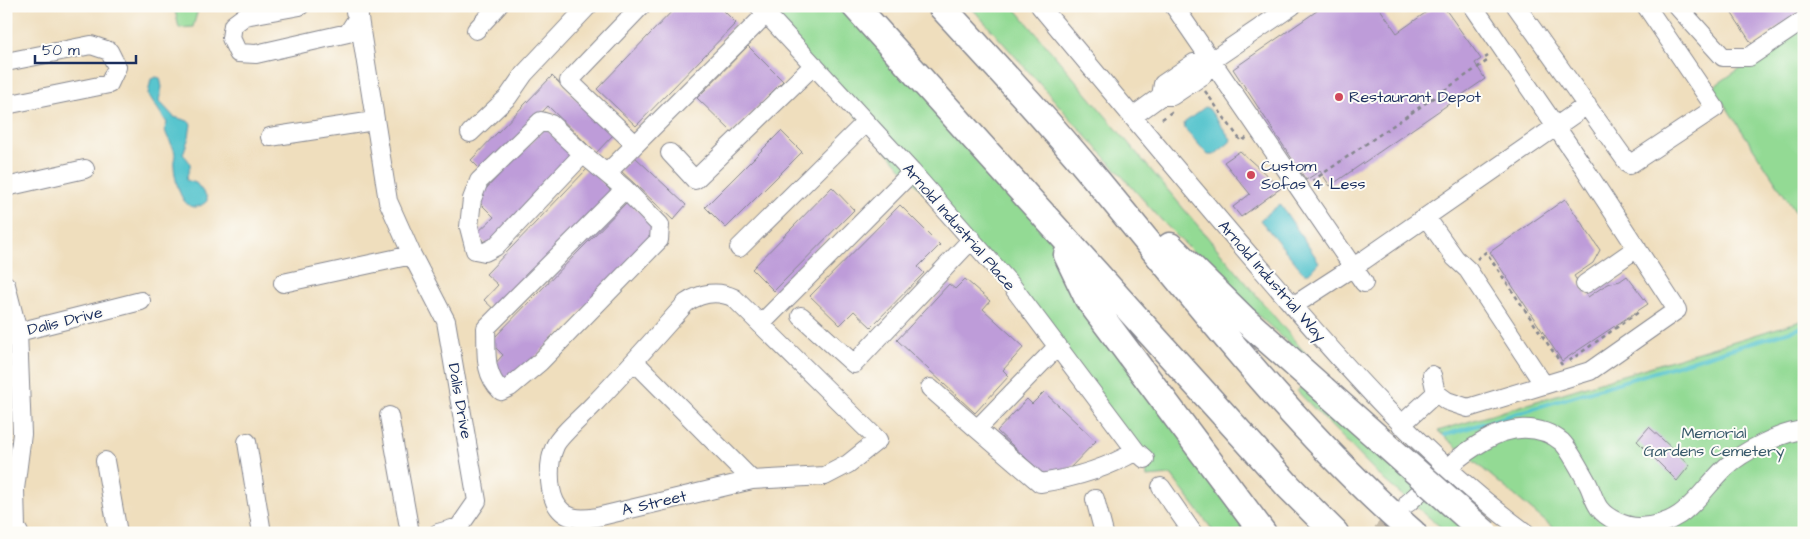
<svg xmlns="http://www.w3.org/2000/svg" width="1810" height="539" viewBox="0 0 1810 539" font-family="'Architects Daughter',sans-serif">
	<style>
		.green { fill: #93da94; stroke: #578479 }
		.water { fill: #58c5ce; stroke: #3a7a96 }
		.lines { fill: none; stroke-linecap: round; stroke-linejoin: round }
		.stream { stroke: #58c5ce; stroke-width: 4 }
		.building { fill: #be9cd9 }
		.minor-tunnel { stroke: #c5bbaa; stroke-width: 18; stroke-dasharray: 18 9; stroke-linecap: butt }
		.minor-casing { stroke: #85868e; stroke-width: 20 }
		.highway-casing { stroke: #85868e; stroke-width: 29 }
		.path { stroke: #85868e; stroke-width: 2.5; stroke-dasharray: 4 4; stroke-linecap: butt }
		.minor { stroke: #fff; stroke-width: 18 }
		.highway { stroke: #fff; stroke-width: 26 }
		.highway-bridge-casing { stroke: #85868e; stroke-width: 29; stroke-linecap: butt }
		.highway-bridge { stroke: #fff; stroke-width: 26 }
		.poi-dot { fill: #d1495b; stroke: #fdfcf7; stroke-width: 2 }
		.labels { text-anchor: middle; dominant-baseline: central; stroke-width: 4; stroke-linejoin: round; paint-order: stroke }
		.poi-label { font-size: 16px; fill: #1b2f5e; stroke: #fdfcf7; text-anchor: start }
		.street-label { font-size: 16px; fill: #1b2f5e; stroke: #fdfcf7 }
		.park-label { font-size: 16px; fill: #395a6c; stroke: #fdfcf7 }
	</style>
	<rect width="100%" height="100%" fill="#fdfcf7"/>
	<filter id="ink" filterUnits="userSpaceOnUse"><feTurbulence type="fractalNoise" baseFrequency=".02" numOctaves="2"/><feDisplacementMap in="SourceGraphic" scale="10" xChannelSelector="R" yChannelSelector="G"/><feConvolveMatrix kernelMatrix="1 2 1 2 8 2 1 2 1" color-interpolation-filters="sRGB"/></filter>
	<filter id="wash" filterUnits="userSpaceOnUse"><feTurbulence type="fractalNoise" baseFrequency=".0096" numOctaves="4" result="noise"/><feDisplacementMap in="SourceGraphic" scale="20" xChannelSelector="R" yChannelSelector="G"/><feGaussianBlur stdDeviation="1.12" result="paint"/><feColorMatrix in="noise" values="0 0 0 0 0 0 0 0 0 0 0 0 0 0 0 0 0 1.4 0 .05"/><feComposite in="paint" operator="in"/></filter>
	<g filter="url(#wash)">
		<rect width="100%" height="100%" fill="#efdebd"/>
		<path class="green" d="M174,6H199L193,27L179,28Z
			M759,6H858L1052,225L1263,533H1215L1171,475L1147,477L1145,459L1058,346Z
			M970,6H1013L1321,372L1242,301L1164,223Z
			M1804,25V225L1713,87Z
			M1804,320V527L1773,533H1559L1438,431Z
			M1305,383L1494,533H1448L1385,481L1297,391Z"/>
		<path class="water" d="M156,77L160,78L162,87L159,101L174,117L188,121L191,124L189,137L183,154C195,167 189,165 186,180L196,183L207,197V201C184,222 175,183 174,166C173,162 175,158 175,154C174,145 166,138 165,129L167,123L148,94L151,79Z
			M1205,107L1209,109L1231,139L1230,142L1214,155H1208L1185,129L1184,123Z
			M1280,204L1319,262L1309,273H1304L1260,220Z"/>
		<g class="lines">
			<path class="stream" d="M1445,435L1804,327"/>
		</g>
		<g id="blocks">
			<path class="building" d="M677,6H719L736,23L636,126L597,89Z
				M1324,6H1378L1397,33L1435,6H1443L1481,59L1475,63L1485,79L1330,186L1320,171L1306,180L1233,69Z
				M1727,6H1804V9L1752,44Z
				M748,46L783,81L732,132L697,98Z
				M552,76L613,135L596,153L548,106L484,173L471,160Z
				M545,128L576,159L489,247L476,234L494,217L476,199Z
				M781,131L802,152L726,228L705,207Z
				M1240,151L1281,188L1241,217L1233,207L1250,194L1224,162Z
				M634,156L686,205L673,220L620,170Z
				M588,168L614,194L499,314L484,300L498,285L486,274Z
				M832,187L854,210L774,291L752,269Z
				M1565,199L1600,250L1593,263L1574,276L1588,297L1607,284L1620,281L1627,276L1648,304L1562,361L1490,252Z
				M628,201L659,231L508,385L491,368L503,355L490,342Z
				M900,205L940,245L918,267L924,273L871,327L854,311L840,325L810,296Z
				M965,279L990,301L983,309L1024,347L1003,370L1009,376L975,413L897,340L949,284L955,289Z
				M1044,392L1096,441L1067,471L1044,475L997,431L1027,399L1032,404Z
				M1649,427L1690,465L1677,481L1637,441Z"/>
		</g>
	</g>
	<g filter="url(#ink)">
		<use href="#blocks" fill-opacity="0" stroke="#85868e" stroke-width="1"/>
		<g class="lines">
			<path class="minor-tunnel" d="M1381,533L1403,509"/>
			<g class="minor-casing">
				<path id="minor" d="M300,6L245,16L233,25L231,38L238,53L256,54L348,33L359,16L355,12
					M357,6L388,201L412,255L446,321L477,501L459,527L438,533
					M759,6L912,172L1012,286L1136,451L1145,459
					M1040,6C1114,95 1188,184 1264,272C1345,367 1425,458 1526,533
					M1174,6L1364,283
					M1516,6L1629,165L1715,108L1646,6
					M1677,6L1723,57H1749L1804,20
					M476,30L498,6
					M6,62L91,45L109,51L117,67L109,84L6,105
					M1161,96L1163,84L1194,63L1211,61
					M1132,117L1161,96H1172L1202,76L1211,61L1292,6
					M541,121L551,124L583,154L495,247L485,252L475,250L469,227L472,199L479,181Z
					M470,133L508,97L524,74L588,6
					M270,137L374,121
					M635,144L569,81L641,6
					M670,153L695,180L814,65
					M583,154L625,189L486,328C487,352 483,373 501,391L510,387L540,362L659,240L660,225L625,189
					M607,173L766,14
					M6,187L85,169
					M1426,217L1455,258L1468,270L1544,385L1590,371L1677,310L1585,169L1473,6
					M739,248L866,122
					M283,283L412,255
					M1585,284L1637,248
					M6,285L18,332L22,434L15,489L16,528L19,533
					M1293,306L1364,260L1587,105
					M801,316L854,364L972,239
					M761,324L912,172
					M18,332L141,301
					M635,362L752,480L825,476L848,464L878,440L734,298C718,290 701,293 686,303C656,337 626,371 594,404C585,414 559,436 555,446C548,461 548,487 555,502C564,520 580,520 597,517L752,480
					M1432,375L1436,393
					M930,388L977,429L1058,346
					M389,416L410,533
					M1401,425L1436,393L1447,401L1468,408L1544,385
					M977,429L1040,483C1074,478 1106,469 1136,451
					M247,442L262,533
					M105,461L118,533
					M1161,487L1193,533
					M1095,499L1104,533
					M1408,503C1432,481 1456,457 1484,441C1509,426 1539,423 1562,442C1570,450 1582,473 1588,484C1592,492 1594,501 1599,508C1607,519 1626,527 1639,527C1686,525 1696,496 1726,467C1742,452 1781,432 1804,430"/>
			</g>
			<g class="highway-casing">
				<path id="highway" d="M855,6L1289,487L1335,533
					M941,6C991,61 1043,115 1090,172C1194,297 1291,426 1413,533
					M1170,246L1244,319L1323,389
					M1067,255L1088,299L1263,533"/>
			</g>
			<path class="path" d="M1205,91L1241,141L1248,137
				M1162,119L1173,111
				M1312,181L1487,61L1485,58L1488,56
				M1477,259L1486,252L1562,365
				M1569,361L1640,311"/>
			<use href="#minor" class="minor"/>
			<use href="#highway" class="highway"/>
			<g class="highway-bridge-casing">
				<path id="highway-bridge" d="M1323,389L1485,533"/>
			</g>
			<use href="#highway-bridge" class="highway-bridge"/>
		</g>
	</g>
	<g class="poi-dot">
		<circle cx="1339" cy="97" r="5"/>
		<circle cx="1251" cy="175" r="5"/>
	</g>
	<g class="labels">
		<g class="poi-label">
			<text x="1349" y="97">Restaurant Depot</text>
			<text x="1261" y="166">Custom<tspan x="1261" dy="18">Sofas 4 Less</tspan></text>
		</g>
		<g class="street-label">
			<text transform="translate(959 227) rotate(49)">Arnold Industrial Place</text>
			<text transform="translate(1272 281) rotate(49)">Arnold Industrial Way</text>
			<text transform="translate(65 321) rotate(-14)">Dalis Drive</text>
			<text transform="translate(460 401) rotate(80)">Dalis Drive</text>
			<text transform="translate(654 503) rotate(-13)">A Street</text>
		</g>
		<g class="park-label">
			<text x="1714" y="433">Memorial<tspan x="1714" dy="18">Gardens Cemetery</tspan></text>
		</g>
	</g>
	<rect width="1810" height="539" fill="none" stroke="#fdfcf7" stroke-width="25"/>
	<path d="M35 55v8h101v-8" fill="none" stroke="#1b2f5e" stroke-width="2.5"/>
	<text x="42" y="55" font-size="15" fill="#1b2f5e" stroke="#fdfcf7" stroke-width="4" paint-order="stroke">50 m</text>
</svg>
